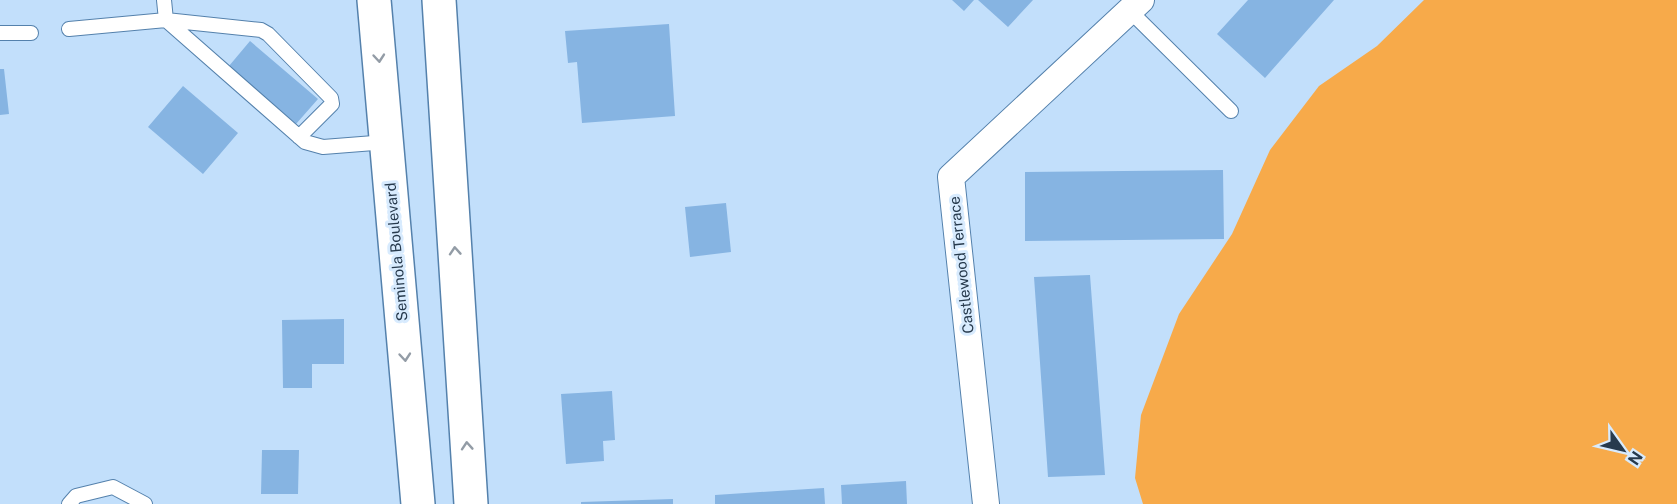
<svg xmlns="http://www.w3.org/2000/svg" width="1677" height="504" viewBox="0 0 1677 504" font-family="'Public Sans',sans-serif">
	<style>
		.green { fill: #f7aa4a }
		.building { fill: #86b4e2 }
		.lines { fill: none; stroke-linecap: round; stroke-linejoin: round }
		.lane-casing { stroke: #5481ac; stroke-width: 16 }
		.street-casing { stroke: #5481ac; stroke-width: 28 }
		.secondary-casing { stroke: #5481ac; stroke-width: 36 }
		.lane { stroke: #fff; stroke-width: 14 }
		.street { stroke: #fff; stroke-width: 26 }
		.secondary { stroke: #fff; stroke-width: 33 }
		.oneway { stroke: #939ca6 }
		.labels { text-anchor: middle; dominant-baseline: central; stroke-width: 6; stroke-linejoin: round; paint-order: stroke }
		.street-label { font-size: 15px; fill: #273a4d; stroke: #d8ebfe }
	</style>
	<rect width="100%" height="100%" fill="#c2dffb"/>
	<path class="green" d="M1424,0H1677V504H1143L1135,478L1141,415L1179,314L1232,234L1270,150L1319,86L1377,46Z"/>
	<path class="building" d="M952,0H974L964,11Z
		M978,0H1033L1008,27Z
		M1248,0H1334L1265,78L1217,34Z
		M669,24L675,116L582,123L577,62L568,63L565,31Z
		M250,41L318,99L296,124L229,66Z
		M0,69H4L9,114L0,115Z
		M183,86L238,133L203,174L148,127Z
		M1223,170L1224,239L1025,241V172Z
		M726,203L731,252L690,257L685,207Z
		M1090,275L1105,475L1048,477L1034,277Z
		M344,319V364H312V388H283L282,320Z
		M612,391L615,440L603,441L604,461L566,464L561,394Z
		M262,450H299L298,494H261Z
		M906,481L907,504H842L841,485Z
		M824,488L825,504H715V495Z
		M673,499V504H581V502Z"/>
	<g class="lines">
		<g class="lane-casing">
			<path id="lane" d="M164,0L166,20L305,142L323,147L387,142
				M1129,10L1231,111
				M69,29L166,20L261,30L268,34L331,98L332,104L299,137
				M0,33H31
				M69,504L76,496L113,487L145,504"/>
		</g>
		<g class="street-casing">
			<path id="street" d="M986,504L951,177L1141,0"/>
		</g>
		<g class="secondary-casing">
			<path id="secondary" d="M374,0L418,504
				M439,0L471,504"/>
		</g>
		<use href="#lane" class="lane"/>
		<use href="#street" class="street"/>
		<use href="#secondary" class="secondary"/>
	</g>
	<defs><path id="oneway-chevron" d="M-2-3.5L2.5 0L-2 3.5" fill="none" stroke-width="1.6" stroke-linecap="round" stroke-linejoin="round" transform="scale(1.5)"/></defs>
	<g class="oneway">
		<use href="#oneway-chevron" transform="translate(379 58) rotate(85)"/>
		<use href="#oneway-chevron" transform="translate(455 251) rotate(-94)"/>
		<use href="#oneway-chevron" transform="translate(405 357) rotate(85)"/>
		<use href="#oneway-chevron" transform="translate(467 446) rotate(-94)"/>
	</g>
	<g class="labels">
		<g class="street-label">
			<text transform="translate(396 252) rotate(-95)">Seminola Boulevard</text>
			<text transform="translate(961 265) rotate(-96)">Castlewood Terrace</text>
		</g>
	</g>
	<g transform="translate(1623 450) rotate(124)" stroke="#d8ebfe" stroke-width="4.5" paint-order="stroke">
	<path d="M0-4.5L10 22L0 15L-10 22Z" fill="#273a4d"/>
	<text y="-9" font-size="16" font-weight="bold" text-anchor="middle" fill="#273a4d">N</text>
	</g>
</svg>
